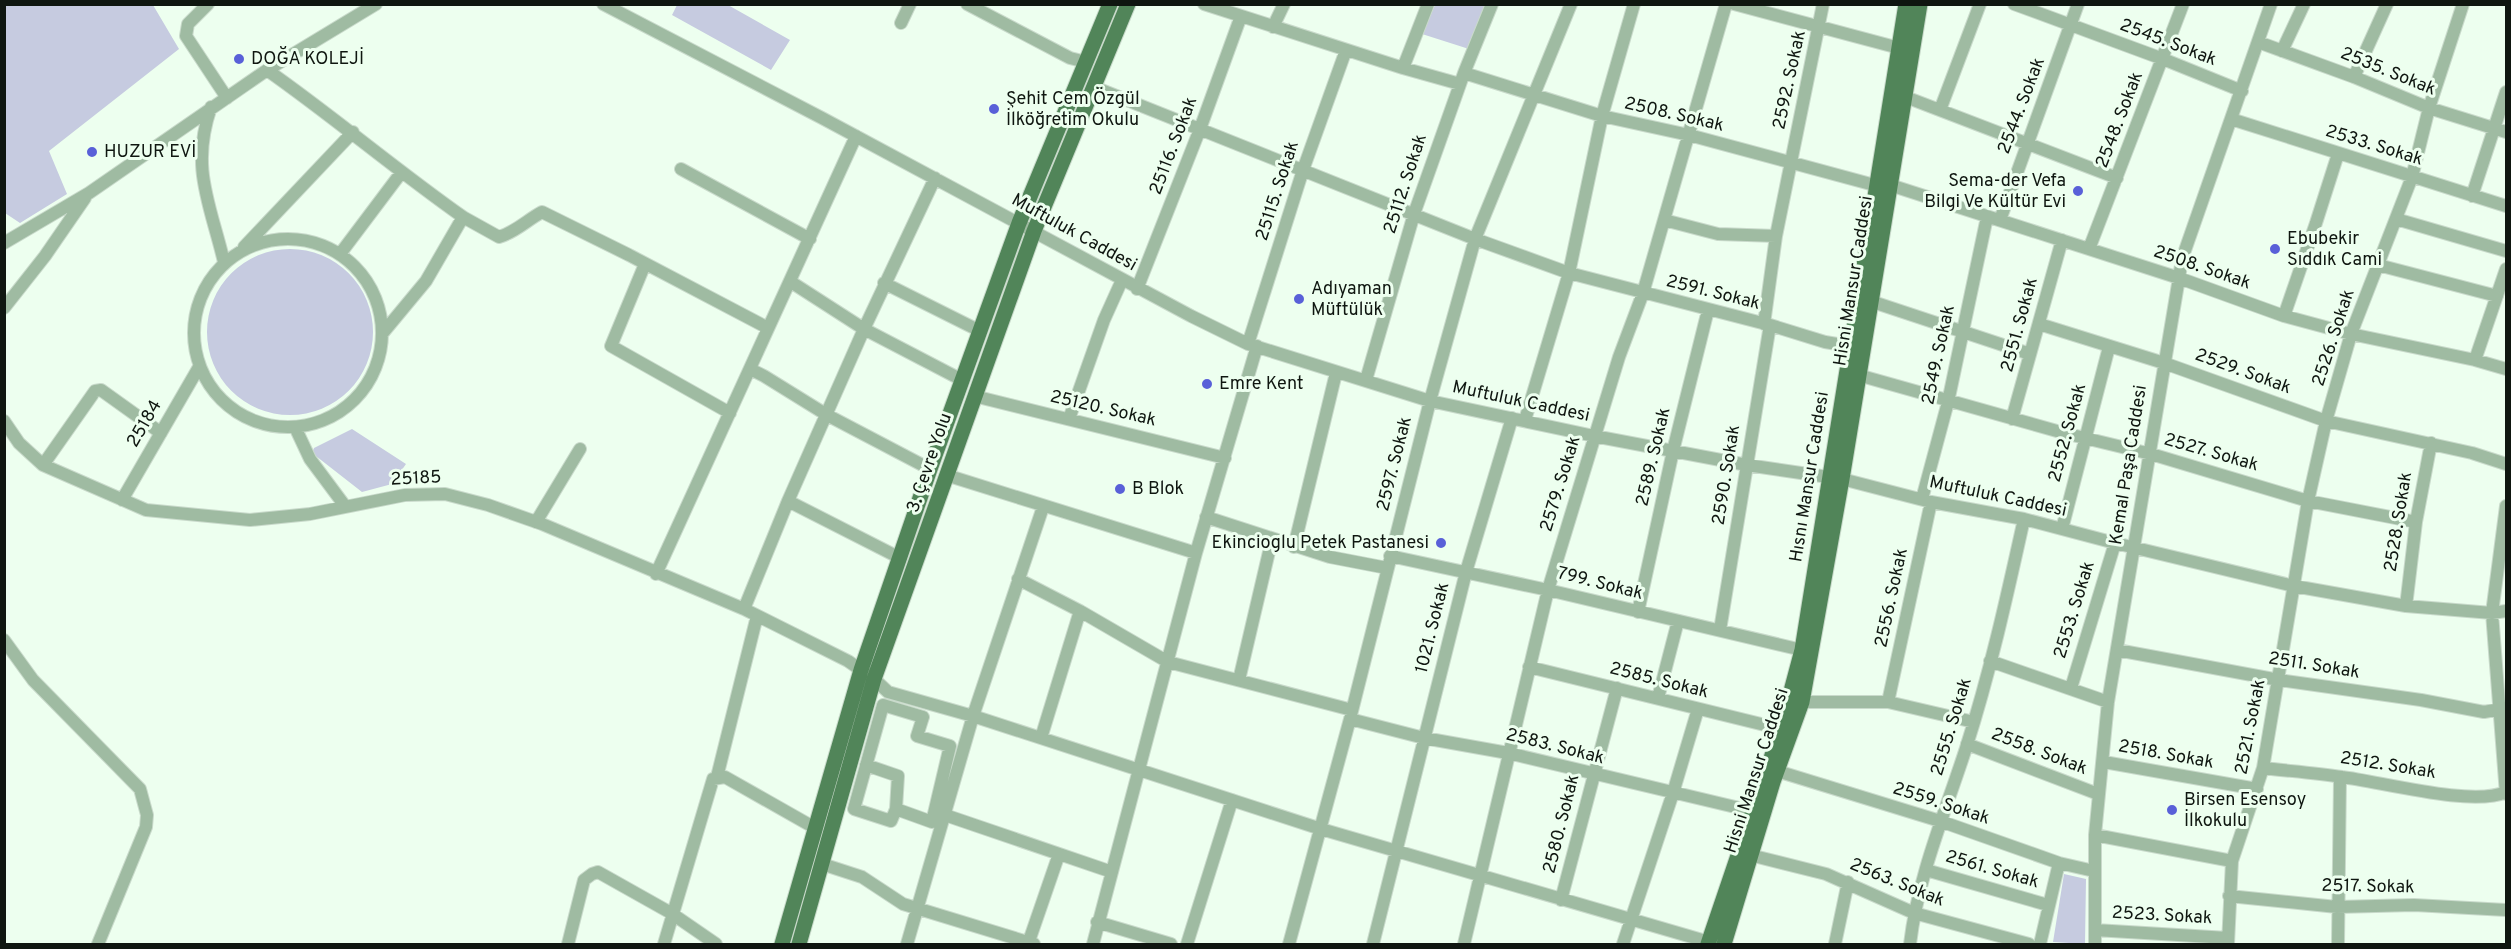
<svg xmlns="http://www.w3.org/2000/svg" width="2511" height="949" viewBox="0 0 2511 949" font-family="Overpass,sans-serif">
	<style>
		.green { fill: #c6cbe0 }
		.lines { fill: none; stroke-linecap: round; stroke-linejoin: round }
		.minor-casing { stroke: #c9dacb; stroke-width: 14 }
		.major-casing { stroke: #c9dacb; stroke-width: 17 }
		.minor { stroke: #9fbba2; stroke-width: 12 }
		.major { stroke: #518559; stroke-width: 15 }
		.poi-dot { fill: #5960d8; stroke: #edffef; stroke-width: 2 }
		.labels { text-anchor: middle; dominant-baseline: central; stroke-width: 6; stroke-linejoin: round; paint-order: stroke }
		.street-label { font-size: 18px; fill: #0f1610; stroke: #edffef }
		.poi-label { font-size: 18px; fill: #0f1610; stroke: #edffef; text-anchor: start }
	</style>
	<rect width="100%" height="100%" fill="#edffef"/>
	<path class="green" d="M4,5H153L179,49L49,151L67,194L20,223L5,213Z
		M677,5H728L790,40L771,70L672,15Z
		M1435,5H1488L1469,49L1422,34Z
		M207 332a83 83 0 1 1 166 0a83 83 0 1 1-166 0Z
		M352,429L406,464L392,484L362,492L312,453L314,448Z
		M2064,874L2086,879L2085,944L2053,942Z"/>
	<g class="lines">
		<g class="minor-casing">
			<path id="minor" d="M208,4L188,24L186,36L227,98
				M603,4L822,118L1191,316L1248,344L1430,401L1594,436L1747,465L1842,479L1931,502L2024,519L2115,543L2294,586L2406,606L2492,613L2506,611
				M967,4L1070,58L1086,62
				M1204,4L1403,68L1460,84
				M1734,4L1899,48
				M2014,4L2163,59L2242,91
				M901,23L910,4
				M1273,27L1284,4
				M2258,42L2354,77L2429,108L2506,132
				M2282,51L2304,4
				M1403,68L1428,4
				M267,70C334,117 396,170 463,217L426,281L382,334
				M1464,73L1602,116L1689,135L1878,186
				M2354,77L2387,4
				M1094,87L1475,239L1569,273L1770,325L1825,342L1849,346
				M1903,96L2117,178
				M211,107C190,168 210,203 224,262
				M1940,110L1980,4
				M2231,119L2506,206
				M681,169L810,239
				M935,178L864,329L962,380
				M1890,185L2179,278L2284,316L2351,334L2475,360L2506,369
				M2472,196L2506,92
				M463,217L499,237C516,232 527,220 542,212L629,255L768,328
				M2396,219L2506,251
				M1664,220L1718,234L1776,236
				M2000,220L2078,4
				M194 333a94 94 0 1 1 188 0a94 94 0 1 1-188 0Z
				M4,243L89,193L267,70L376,4
				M244,247L353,132
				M2089,249L2183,4
				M340,254L401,173
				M645,264L611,346L730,413
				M2378,265L2497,296
				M884,283L980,331
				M1137,289L1200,129L1241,16
				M1870,301L2030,354
				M4,308L45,256L85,198
				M2284,316L2316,223L2338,154
				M1764,324L1776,236L1823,4
				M2039,324L2164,363L2326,421L2472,453L2506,464
				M1248,344L1303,170L1346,50
				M2475,360L2506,269
				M750,369L764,376L827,415L930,469
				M1858,375L2064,433L2151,454L2308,501L2416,522
				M1366,380L1414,214L1464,73L1492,4
				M974,396L1225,458
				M1069,419L1104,320L1122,280
				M2012,419L2062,240
				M1525,420L1569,273L1602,116L1634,4
				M4,421L19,443L43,465L146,510L250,520L310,514L405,495L445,494L488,505L542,524L744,609L848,661L874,679L888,692L973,716L1321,829L1709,942
				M295,427L310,459L345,506
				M43,465L95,391L101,390L161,433
				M946,475L1196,553
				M1922,499L1948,402L1987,217
				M122,500L199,367
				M788,501L900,558
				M2506,506L2492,613L2506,794
				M1206,517L1330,557L1387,568
				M536,522L580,449
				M2062,529L2109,347
				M1294,547L1336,373
				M1390,556L1548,590L1802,650
				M656,574L856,136
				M1018,579L1080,611L1168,662L1352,710
				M2406,606L2416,522L2431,443
				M744,609L788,501L864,329L791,282
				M1638,612L1673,451L1708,310
				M1720,630L1770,325
				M4,640L33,680L140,789L147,815L146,827L98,944
				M2117,650L2279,680L2421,700L2484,712L2506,708
				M1990,661L2108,702
				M1529,667L1781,729
				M1239,680L1272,539
				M2071,688L2115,543
				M1658,698L1678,621
				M1802,702H1888L1974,722
				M1888,702L1931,502
				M1350,719L1424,738L1508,753L1752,811
				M1041,738L1080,611
				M1967,744L2098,794
				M2104,762L2257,789
				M866,765L898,776L896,809L891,821L854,809L883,705L923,717L917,736L950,746L932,822L896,809
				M2263,768C2289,771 2316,773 2342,777C2382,782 2472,807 2506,792
				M1777,771L1940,821L2059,863L2094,871
				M717,777L757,616
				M945,815L1112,872
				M2095,835L2232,861
				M1750,855L1826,874L1914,913L2029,944
				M822,864L862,877L903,904L1034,944
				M1926,870L2048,905
				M2229,896L2337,907L2414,905L2506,910
				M1561,900L1617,688
				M1097,922L1171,944
				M2095,930L2228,938
				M568,944L584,880L592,874L598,872L671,913L716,944
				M664,944L713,779L725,777L815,828
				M907,944L973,716L1043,507
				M1028,944L1059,854
				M1093,944L1196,553L1257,346
				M1187,944L1232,800
				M1289,944L1350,719L1430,401L1475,239L1571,4
				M1373,944L1466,572L1512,418
				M1464,944L1548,590L1619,357L1643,293L1726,4
				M1623,944L1673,793L1698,709
				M1835,944L1848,882
				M1910,944C1918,876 1945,813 1966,748C1990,673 2007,596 2024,519
				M2040,944L2059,863
				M2095,944V835L2108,702L2179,278L2182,259L2271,4
				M2228,944L2232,861L2263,768L2308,501L2326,421L2351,334L2412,177L2429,108L2463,4
				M2338,944L2340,777"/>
		</g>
		<g class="major-casing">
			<path id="major" d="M782,944L861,670L930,469L1019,223L1110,4
				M799,944L874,679L1034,231L1128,4
				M1708,944L1781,729L1802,650L1906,4
				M1724,944L1773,782L1802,702L1842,479L1920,4"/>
		</g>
		<use href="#minor" class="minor"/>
		<use href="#major" class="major"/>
	</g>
	<g class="poi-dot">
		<circle cx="239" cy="59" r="6"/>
		<circle cx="994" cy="109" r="6"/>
		<circle cx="92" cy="152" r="6"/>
		<circle cx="2078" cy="191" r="6"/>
		<circle cx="2275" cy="249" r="6"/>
		<circle cx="1299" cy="299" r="6"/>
		<circle cx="1207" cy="384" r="6"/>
		<circle cx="1120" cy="489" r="6"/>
		<circle cx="1441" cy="543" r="6"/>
		<circle cx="2172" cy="810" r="6"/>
	</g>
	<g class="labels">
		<g class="street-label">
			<text transform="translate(2168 43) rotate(21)">2545. Sokak</text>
			<text transform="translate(2388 72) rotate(22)">2535. Sokak</text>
			<text transform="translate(1790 80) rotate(-78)">2592. Sokak</text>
			<text transform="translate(2022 106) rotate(-69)">2544. Sokak</text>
			<text transform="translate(1674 115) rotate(13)">2508. Sokak</text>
			<text transform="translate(2120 120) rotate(-69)">2548. Sokak</text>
			<text transform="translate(1174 146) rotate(-69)">25116. Sokak</text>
			<text transform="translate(2374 146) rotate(17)">2533. Sokak</text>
			<text transform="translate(1406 184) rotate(-72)">25112. Sokak</text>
			<text transform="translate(1278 191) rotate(-72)">25115. Sokak</text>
			<text transform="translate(1074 233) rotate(29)">Muftuluk Caddesi</text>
			<text transform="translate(2202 268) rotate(19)">2508. Sokak</text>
			<text transform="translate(1854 281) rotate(-81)">Hisni Mansur Caddesi</text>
			<text transform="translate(1713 293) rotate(14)">2591. Sokak</text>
			<text transform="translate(2020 325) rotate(-75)">2551. Sokak</text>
			<text transform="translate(2334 338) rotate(-72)">2526. Sokak</text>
			<text transform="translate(1939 355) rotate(-78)">2549. Sokak</text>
			<text transform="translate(2243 372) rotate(20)">2529. Sokak</text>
			<text transform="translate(1521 402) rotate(12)">Muftuluk Caddesi</text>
			<text transform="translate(1103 409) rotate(13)">25120. Sokak</text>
			<text transform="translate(145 424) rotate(-60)">25184</text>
			<text transform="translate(2068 433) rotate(-75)">2552. Sokak</text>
			<text transform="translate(2211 453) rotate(16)">2527. Sokak</text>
			<text transform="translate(1654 457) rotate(-77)">2589. Sokak</text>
			<text transform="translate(930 463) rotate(-71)">3. Çevre Yolu</text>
			<text transform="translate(1395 464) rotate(-76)">2597. Sokak</text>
			<text transform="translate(2129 465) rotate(-81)">Kemal Paşa Caddesi</text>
			<text transform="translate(1727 475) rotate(-81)">2590. Sokak</text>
			<text transform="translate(1810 477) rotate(-81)">Hısnı Mansur Caddesi</text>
			<text transform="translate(416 479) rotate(-3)">25185</text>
			<text transform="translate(1561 484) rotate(-73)">2579. Sokak</text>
			<text transform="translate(1998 497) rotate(12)">Muftuluk Caddesi</text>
			<text transform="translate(2399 522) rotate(-81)">2528. Sokak</text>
			<text transform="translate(1600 584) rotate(14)">799. Sokak</text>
			<text transform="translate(1892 598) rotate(-78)">2556. Sokak</text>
			<text transform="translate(2075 610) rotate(-73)">2553. Sokak</text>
			<text transform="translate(1433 628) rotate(-76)">1021. Sokak</text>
			<text transform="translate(2314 666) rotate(9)">2511. Sokak</text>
			<text transform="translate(1659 681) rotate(14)">2585. Sokak</text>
			<text transform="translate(1952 727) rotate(-73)">2555. Sokak</text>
			<text transform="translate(2251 727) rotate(-79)">2521. Sokak</text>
			<text transform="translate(1555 747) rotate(14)">2583. Sokak</text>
			<text transform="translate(2039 752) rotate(21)">2558. Sokak</text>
			<text transform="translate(2166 755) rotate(10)">2518. Sokak</text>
			<text transform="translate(2388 766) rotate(9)">2512. Sokak</text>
			<text transform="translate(1757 771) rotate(-72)">Hisni Mansur Caddesi</text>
			<text transform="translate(1941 804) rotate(18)">2559. Sokak</text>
			<text transform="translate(1562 824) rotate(-76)">2580. Sokak</text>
			<text transform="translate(1992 870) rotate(16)">2561. Sokak</text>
			<text transform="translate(1897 883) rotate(22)">2563. Sokak</text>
			<text transform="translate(2368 887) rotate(1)">2517. Sokak</text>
			<text transform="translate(2162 916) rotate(3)">2523. Sokak</text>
		</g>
		<g class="poi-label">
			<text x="251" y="59">DOĞA KOLEJİ</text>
			<text x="1006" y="99">Şehit Cem Özgül<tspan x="1006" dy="21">İlköğretim Okulu</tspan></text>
			<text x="104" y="152">HUZUR EVİ</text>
			<text x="2066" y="181" text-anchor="end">Sema-der Vefa<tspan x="2066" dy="21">Bilgi Ve Kültür Evi</tspan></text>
			<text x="2287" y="239">Ebubekir<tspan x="2287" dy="21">Sıddık Cami</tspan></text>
			<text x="1311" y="289">Adıyaman<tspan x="1311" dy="21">Müftülük</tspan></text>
			<text x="1219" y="384">Emre Kent</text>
			<text x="1132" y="489">B Blok</text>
			<text x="1429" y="543" text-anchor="end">Ekincioglu Petek Pastanesi</text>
			<text x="2184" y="800">Birsen Esensoy<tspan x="2184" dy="21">İlkokulu</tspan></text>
		</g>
	</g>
	<rect width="2511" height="949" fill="none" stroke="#0f1610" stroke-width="12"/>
</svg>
